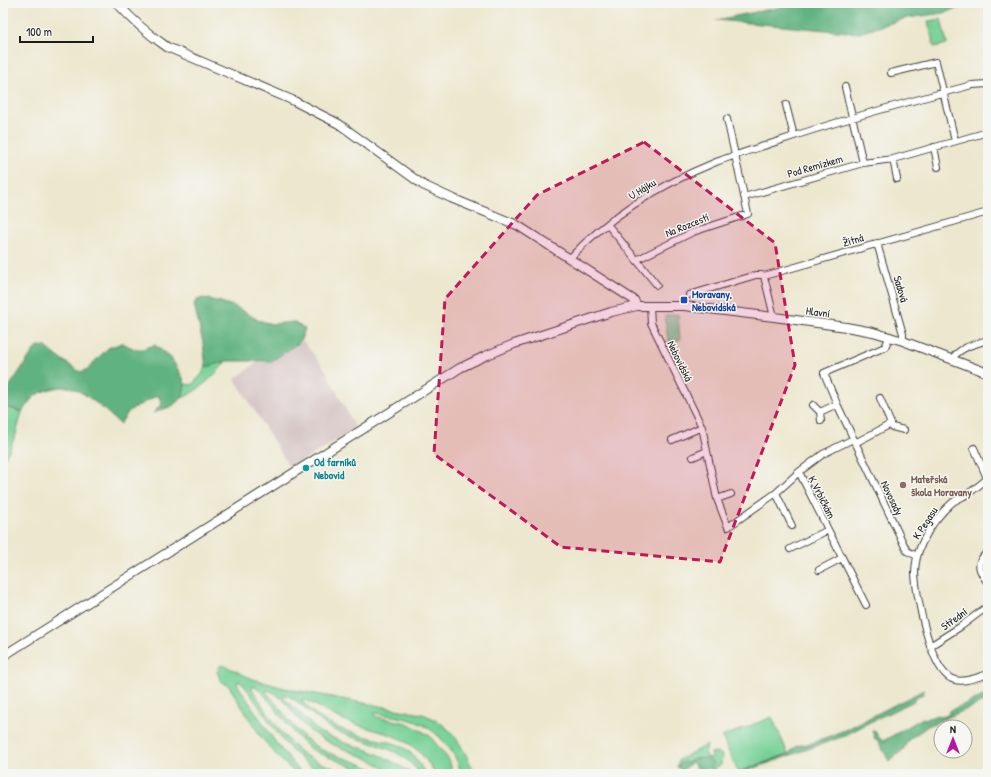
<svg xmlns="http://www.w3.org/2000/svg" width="991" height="777" viewBox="0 0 991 777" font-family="'Patrick Hand',sans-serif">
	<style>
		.industrial { fill: #d2bfc0 }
		.green { fill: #77d197; stroke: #4a765a }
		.forest { fill: #61b380; stroke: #3e684e }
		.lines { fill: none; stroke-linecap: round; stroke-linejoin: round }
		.street-casing { stroke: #3b3a37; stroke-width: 8 }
		.secondary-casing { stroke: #3b3a37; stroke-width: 10 }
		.street { stroke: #fff; stroke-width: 6 }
		.secondary { stroke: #fff; stroke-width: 8 }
		.marked { fill: #c2185b; fill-opacity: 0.2; stroke: #c2185b; stroke-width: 3; stroke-dasharray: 8 5; stroke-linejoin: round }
		.transit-dot { fill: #1a4fb4; stroke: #f6f6f2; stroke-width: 1.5 }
		.culture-dot { fill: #0f9aa8; stroke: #f6f6f2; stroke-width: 1.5 }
		.education-dot { fill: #8d6e63; stroke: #f6f6f2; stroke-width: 1.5 }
		.labels { text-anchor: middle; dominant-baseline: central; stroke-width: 3; stroke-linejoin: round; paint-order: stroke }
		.street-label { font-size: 11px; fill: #1c1c1c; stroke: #f6f6f2 }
		.transit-label { font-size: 11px; font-weight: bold; fill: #164399; stroke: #f6f6f2; text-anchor: start }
		.culture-label { font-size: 11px; font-weight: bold; fill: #0d838f; stroke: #f6f6f2; text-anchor: start }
		.education-label { font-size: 11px; font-weight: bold; fill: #785e54; stroke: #f6f6f2; text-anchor: start }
	</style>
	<rect width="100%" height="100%" fill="#f6f6f2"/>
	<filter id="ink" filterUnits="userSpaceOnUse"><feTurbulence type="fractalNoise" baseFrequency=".025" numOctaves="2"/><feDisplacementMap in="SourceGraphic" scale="8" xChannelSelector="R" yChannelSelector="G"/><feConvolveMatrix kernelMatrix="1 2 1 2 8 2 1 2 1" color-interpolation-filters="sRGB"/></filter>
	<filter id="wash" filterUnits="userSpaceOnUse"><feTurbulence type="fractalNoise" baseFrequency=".012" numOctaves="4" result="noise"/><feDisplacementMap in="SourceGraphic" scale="16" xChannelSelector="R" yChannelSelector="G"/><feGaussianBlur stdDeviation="0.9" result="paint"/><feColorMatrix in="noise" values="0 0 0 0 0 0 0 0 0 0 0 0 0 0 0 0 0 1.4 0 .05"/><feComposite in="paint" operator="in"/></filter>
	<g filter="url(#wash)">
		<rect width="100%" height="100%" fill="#ece7ce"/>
		<path class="industrial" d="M303,341L325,369L356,429L290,468L235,379L256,363L272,362Z"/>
		<path class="green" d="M941,19L947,44L934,47L928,21Z
			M678,314L680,340L668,341L665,316Z
			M226,361C216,375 197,392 182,398L185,384L192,385L202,374L206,367Z
			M3,406L22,412L16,434L9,451L3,460Z
			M223,665L253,679L284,688L422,714C453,724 462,746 475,774H461C459,763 453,752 446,744C424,718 406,719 375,713L374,714L377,717L407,723L429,735L449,760L453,774H435C411,728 377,736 337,717C325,712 314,702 301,699C318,724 347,732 375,739C384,741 393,742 401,746C412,752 420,763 425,774H419C403,744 358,743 330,728C319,722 293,694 283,695V697L319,732L345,743L368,750L384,757L407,770L410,774H391C366,751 333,751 308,729C296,719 282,692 266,690L267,693C284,711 298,738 322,750C340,759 363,761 379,774H369L361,770L321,754L309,748L296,735L262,692L253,686L252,689C266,710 285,742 306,756C320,764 335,767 349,774C343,774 336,775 330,774C288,763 270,718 245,687L240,682H237V684L276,743L302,774H296L279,758L261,737L229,686L221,681L217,672L220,666Z
			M772,717L788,754L738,772L722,737Z
			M706,745L707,746L705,753L708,758L712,757L711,753L716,752L722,755L721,765L714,768L715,772L711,774V769L713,765L695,759L677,767L679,760Z"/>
		<path class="forest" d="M792,3H982L970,4L944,13L907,18L859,33L716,20L781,7Z
			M203,298L221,302L236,307L258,320L272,324L293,322L305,329L300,342L272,361H226L206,367L203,343L194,304L197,300Z
			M122,343L135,349H142L155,345L171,358L183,378L185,384L182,398L172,406L153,413L162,404L158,395L129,411L120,424C106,411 92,398 75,389C65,384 46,389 36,395C30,400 26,406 22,412L3,406V396L34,350L40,346L46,347L58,357L80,372L86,370L108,348Z
			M924,690L923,694L916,697L914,701L872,721L844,736L744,772L745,774H735L788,754L796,746L812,743L847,729Z
			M988,694V700L928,726L908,740L903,750L889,761L877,739H875L872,731L875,730L878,737L883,741L923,718L925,719L938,715L941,717L948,715L949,711Z
			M708,758L714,765L705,772L697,768L692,762L682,771L677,767L683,762L687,763L695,759Z"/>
	</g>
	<g filter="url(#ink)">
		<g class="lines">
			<g class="street-casing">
				<path id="street" d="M891,73L936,62L955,141
					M845,87L863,163
					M786,105L794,136
					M934,147L938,167
					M893,159L897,179
					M744,197L863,163L893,159L988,132
					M607,224L657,285
					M877,243L903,334V341
					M570,258C610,215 662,184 716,162C737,154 758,148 779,141C843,119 907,102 972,85L988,84
					M636,260L693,232L748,214L727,119
					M689,295L756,275H762L764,276
					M650,306L651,323L700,423
					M774,317L764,276L988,212
					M890,336L885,347L824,373L837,404L905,547L907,551L917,556
					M952,359C960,347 975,344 988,340
					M813,405L820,412
					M821,421L820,412L837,404
					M891,424L892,427L904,430
					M672,440L702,427L717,499L728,527L776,493L799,472L823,454L853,439
					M855,443L891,424L880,398
					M974,448L987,478
					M693,457L707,451
					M799,472L866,605
					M988,478C982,483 976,488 969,493C964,496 958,499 953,502C940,513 929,528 922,543C918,552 915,563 915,573C916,595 930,670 952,679C963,684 977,677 988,674
					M776,493L792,526
					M717,499L731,494
					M790,549L828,530
					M988,552C974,563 979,571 988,583
					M819,570L842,558
					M930,646L960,627L988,606"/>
			</g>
			<g class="secondary-casing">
				<path id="secondary" d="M117,3C133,21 148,34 167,47L292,100L339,124L423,185L451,198L517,225L634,300L637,306
					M3,656L460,368L485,356L514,344L611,312L637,306H684L774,317L846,327L873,332L903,341L988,373"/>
			</g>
			<use href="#street" class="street"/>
			<use href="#secondary" class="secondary"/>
		</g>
	</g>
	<path class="marked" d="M644,142L775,243L795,365L720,562L561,547L434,454L445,299L537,195Z"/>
	<rect class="transit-dot" x="680" y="296" width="8" height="8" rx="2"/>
	<circle class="culture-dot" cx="306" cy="468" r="4"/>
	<circle class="education-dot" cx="903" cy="485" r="4"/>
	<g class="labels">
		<g class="street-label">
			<text transform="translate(815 166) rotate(-16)">Pod Remízkem</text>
			<text transform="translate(642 189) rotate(-31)">U Hájku</text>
			<text transform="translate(687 225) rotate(-22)">Na Rozcestí</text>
			<text transform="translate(853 240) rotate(-16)">Žitná</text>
			<text transform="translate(901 289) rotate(74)">Sadová</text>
			<text transform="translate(818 312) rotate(8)">Hlavní</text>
			<text transform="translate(680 361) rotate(64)">Nebovidská</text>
			<text transform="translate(822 497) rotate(63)">K Vrbičkám</text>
			<text transform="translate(892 498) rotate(64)">Novosady</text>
			<text transform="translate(925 523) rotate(-57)">K Pegasu</text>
			<text transform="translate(954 619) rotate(-36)">Střední</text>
		</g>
		<g class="transit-label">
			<text x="692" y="294">Moravany,<tspan x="692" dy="13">Nebovidská</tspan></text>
		</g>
		<g class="culture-label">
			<text x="314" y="462">Od farníků<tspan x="314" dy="13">Nebovid</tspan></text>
		</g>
		<g class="education-label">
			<text x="911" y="479">Mateřská<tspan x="911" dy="13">škola Moravany</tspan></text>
		</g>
	</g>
	<rect width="991" height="777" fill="none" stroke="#f6f6f2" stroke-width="16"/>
	<g transform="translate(953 739)"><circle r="19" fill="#f6f6f2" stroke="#9f9f9c"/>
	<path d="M0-3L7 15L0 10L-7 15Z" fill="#b5179e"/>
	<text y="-6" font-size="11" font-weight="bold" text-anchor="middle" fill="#1c1c1c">N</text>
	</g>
	<path d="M20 36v6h73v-6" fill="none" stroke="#1c1c1c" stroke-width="2"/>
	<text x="26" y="36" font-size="12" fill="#1c1c1c" stroke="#f6f6f2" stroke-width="3" paint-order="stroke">100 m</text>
</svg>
